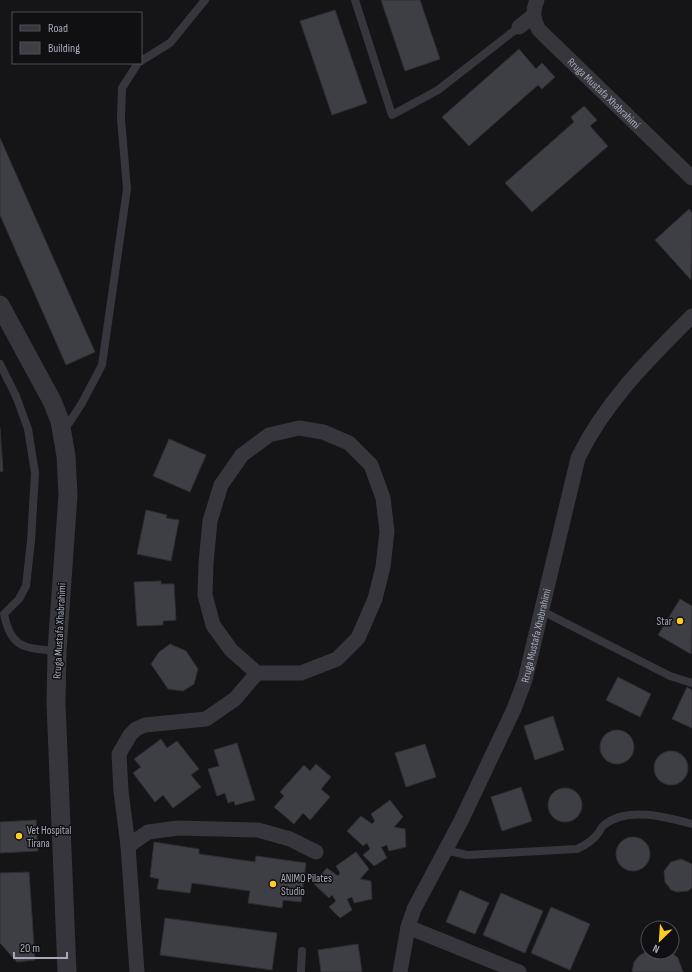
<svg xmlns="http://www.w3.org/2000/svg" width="692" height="972" font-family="'Sofia Sans Condensed',sans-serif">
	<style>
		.building { fill: #3e3f45; stroke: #2f2f33 }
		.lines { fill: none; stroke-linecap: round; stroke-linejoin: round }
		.service { stroke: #36363c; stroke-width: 8 }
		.minor { stroke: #36363c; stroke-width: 15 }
		.tertiary { stroke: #36363c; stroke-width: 19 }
		.poi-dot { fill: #ffcc25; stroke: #101012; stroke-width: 1.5 }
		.labels { text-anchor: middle; stroke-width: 3; stroke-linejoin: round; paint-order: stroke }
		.street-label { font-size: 11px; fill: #a5a9b9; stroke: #101012 }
		.poi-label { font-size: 11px; fill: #a5a9b9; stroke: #101012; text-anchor: start }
	</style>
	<rect width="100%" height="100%" fill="#151517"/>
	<!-- building -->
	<path class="building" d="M381,0H420L440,59L405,71Z
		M335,10L367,103L332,115L300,21Z
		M519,49L536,69L542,63L555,77L542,89L538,85L469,146L442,117Z
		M584,106L597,120L590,126L608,146L532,212L505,183L574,122L571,117Z
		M0,138L95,352L66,365L0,215Z
		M689,209L692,213L691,280L655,240Z
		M0,428L3,471L0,472Z
		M169,439L206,455L190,492L153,476Z
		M146,510L167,515L166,518L179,520L171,561L137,554Z
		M161,581V584H174L176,620L163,621V625L137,626L134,582Z
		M680,599L692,606L691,654L658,635Z
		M170,644L186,651L198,669L194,684L183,691L168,689L151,664L159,652Z
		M618,677L651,694L640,717L606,700Z
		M687,687L692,690V728L672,719Z
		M553,716L564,750L535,760L524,726Z
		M600 747a17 17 0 1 1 34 0a17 17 0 1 1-34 0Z
		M161,739L167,748L177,741L199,769L191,775L201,787L173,808L163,795L155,802L133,773L141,767L134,759Z
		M237,743L255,800L235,805L234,801L228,803L225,793L217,796L208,769L219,766L214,750Z
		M425,744L436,777L406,787L395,753Z
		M654 768a17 17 0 1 1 34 0a17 17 0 1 1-34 0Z
		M316,764L331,777L321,789L330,797L310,820L303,813L294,824L274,807L284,796L280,792L304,765L310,771Z
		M521,787L532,821L502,831L491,797Z
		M548 805a17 17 0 1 1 34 0a17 17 0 1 1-34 0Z
		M390,800L403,817L394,827L405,829L406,847L389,851L387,845L381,847L387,858L374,866L363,855L370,849L367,843L363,846L347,831L361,816L372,824L375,821L371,814Z
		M36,820L38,851L0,853V822Z
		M616 854a17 17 0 1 1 34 0a17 17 0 1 1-34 0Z
		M154,842L199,849V854L255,862L256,856L306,863L301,902L283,900L282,908L248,903L250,891L192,883L190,893L157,889L159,879L150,877Z
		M356,852L369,869L360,879L371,881L372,899L354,903L352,897L347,899L352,910L340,918L329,907L336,901L332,895L329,898L313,883L327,868L338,876L340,873L336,866Z
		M681,859L692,864V888L688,891L677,892L671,890L665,882L664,871L671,862Z
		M29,872L35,960L17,962L0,943V873Z
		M460,890L489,903L475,934L446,922Z
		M501,893L543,911L525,953L483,935Z
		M551,907L590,924L570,970L531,953Z
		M165,918L277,933L272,970L160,955Z
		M358,944L362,972H321L318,950Z
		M648,950V952H671L678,958L683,972H632L634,962L639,956Z"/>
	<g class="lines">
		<!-- service -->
		<path class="service" d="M355,0L392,115L438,90L519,27
			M141,61L170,43L205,0
			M0,364L16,396L28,429L35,473L31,541L26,586L19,599L4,614C11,649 25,648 57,651
			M62,429L69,423L82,403L102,365L127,189L121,119L122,88L138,63
			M542,611L670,676L692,683
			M445,850L467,855L577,849C586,845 593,841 599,832C600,830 602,826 604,825C627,806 667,817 692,824
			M301,972L302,951"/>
		<!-- minor -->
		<g class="minor">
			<path id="s1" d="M537,0C532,11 533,20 539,30L692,178"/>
			<path d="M519,27L533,16"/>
			<path d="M128,846L148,832L178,828L258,830L290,839L316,852"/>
			<path d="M408,927L519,972"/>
			<path d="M137,972L128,846L121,791L119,754L130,735L136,729L145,725L206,719L235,699L257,673H301L337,659L358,638L375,599L383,567L387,531L383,498L371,465L349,443L323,432L299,428L269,435L242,455L221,485L210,521L206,563L205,595L213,625L231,650L257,673"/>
			<path id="s2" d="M400,972L408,927L414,909L461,821L514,709L525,680L578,458C605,402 648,360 692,316"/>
		</g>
		<!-- tertiary -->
		<path class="tertiary" d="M0,305L52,401L60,421L66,456L68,495L57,651L56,703L67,972"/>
	</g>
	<!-- markers -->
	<g class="poi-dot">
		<circle cx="680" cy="621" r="4"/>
		<circle cx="19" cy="836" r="4"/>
		<circle cx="273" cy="884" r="4"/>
	</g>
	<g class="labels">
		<!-- street labels -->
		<g class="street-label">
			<text dy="4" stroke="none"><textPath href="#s1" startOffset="122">Rruga Mustafa Xhabrahimi</textPath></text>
			<text transform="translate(59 631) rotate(-87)" y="4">Rruga Mustafa Xhabrahimi</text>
			<text dy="4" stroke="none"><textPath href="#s2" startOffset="365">Rruga Mustafa Xhabrahimi</textPath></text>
		</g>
		<!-- poi labels -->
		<g class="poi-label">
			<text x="672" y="625" text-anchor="end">Star</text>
			<text x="27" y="834">Vet Hospital<tspan x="27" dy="13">Tirana</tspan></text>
			<text x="281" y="882">ANIMO Pilates<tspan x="281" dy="13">Studio</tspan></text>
		</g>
	</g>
	<!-- legend -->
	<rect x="12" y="12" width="130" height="52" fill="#101012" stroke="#4c4d55"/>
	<rect x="20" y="25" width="20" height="6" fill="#36363c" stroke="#4c4d55"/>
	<text x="48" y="32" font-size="12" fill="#a5a9b9">Road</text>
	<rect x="20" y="42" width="20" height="12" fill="#3e3f45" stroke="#4c4d55"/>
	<text x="48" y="52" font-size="12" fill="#a5a9b9">Building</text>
	<!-- north arrow -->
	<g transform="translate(660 940) rotate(205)"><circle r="19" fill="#101012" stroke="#4c4d55"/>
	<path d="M0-3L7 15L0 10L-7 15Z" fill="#ffcc25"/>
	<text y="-6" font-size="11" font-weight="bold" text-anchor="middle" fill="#a5a9b9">N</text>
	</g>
	<!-- scale -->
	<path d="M14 952v6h53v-6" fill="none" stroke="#a5a9b9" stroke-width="2"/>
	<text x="20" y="952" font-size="12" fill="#a5a9b9" stroke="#101012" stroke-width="3" paint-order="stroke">20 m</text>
</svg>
